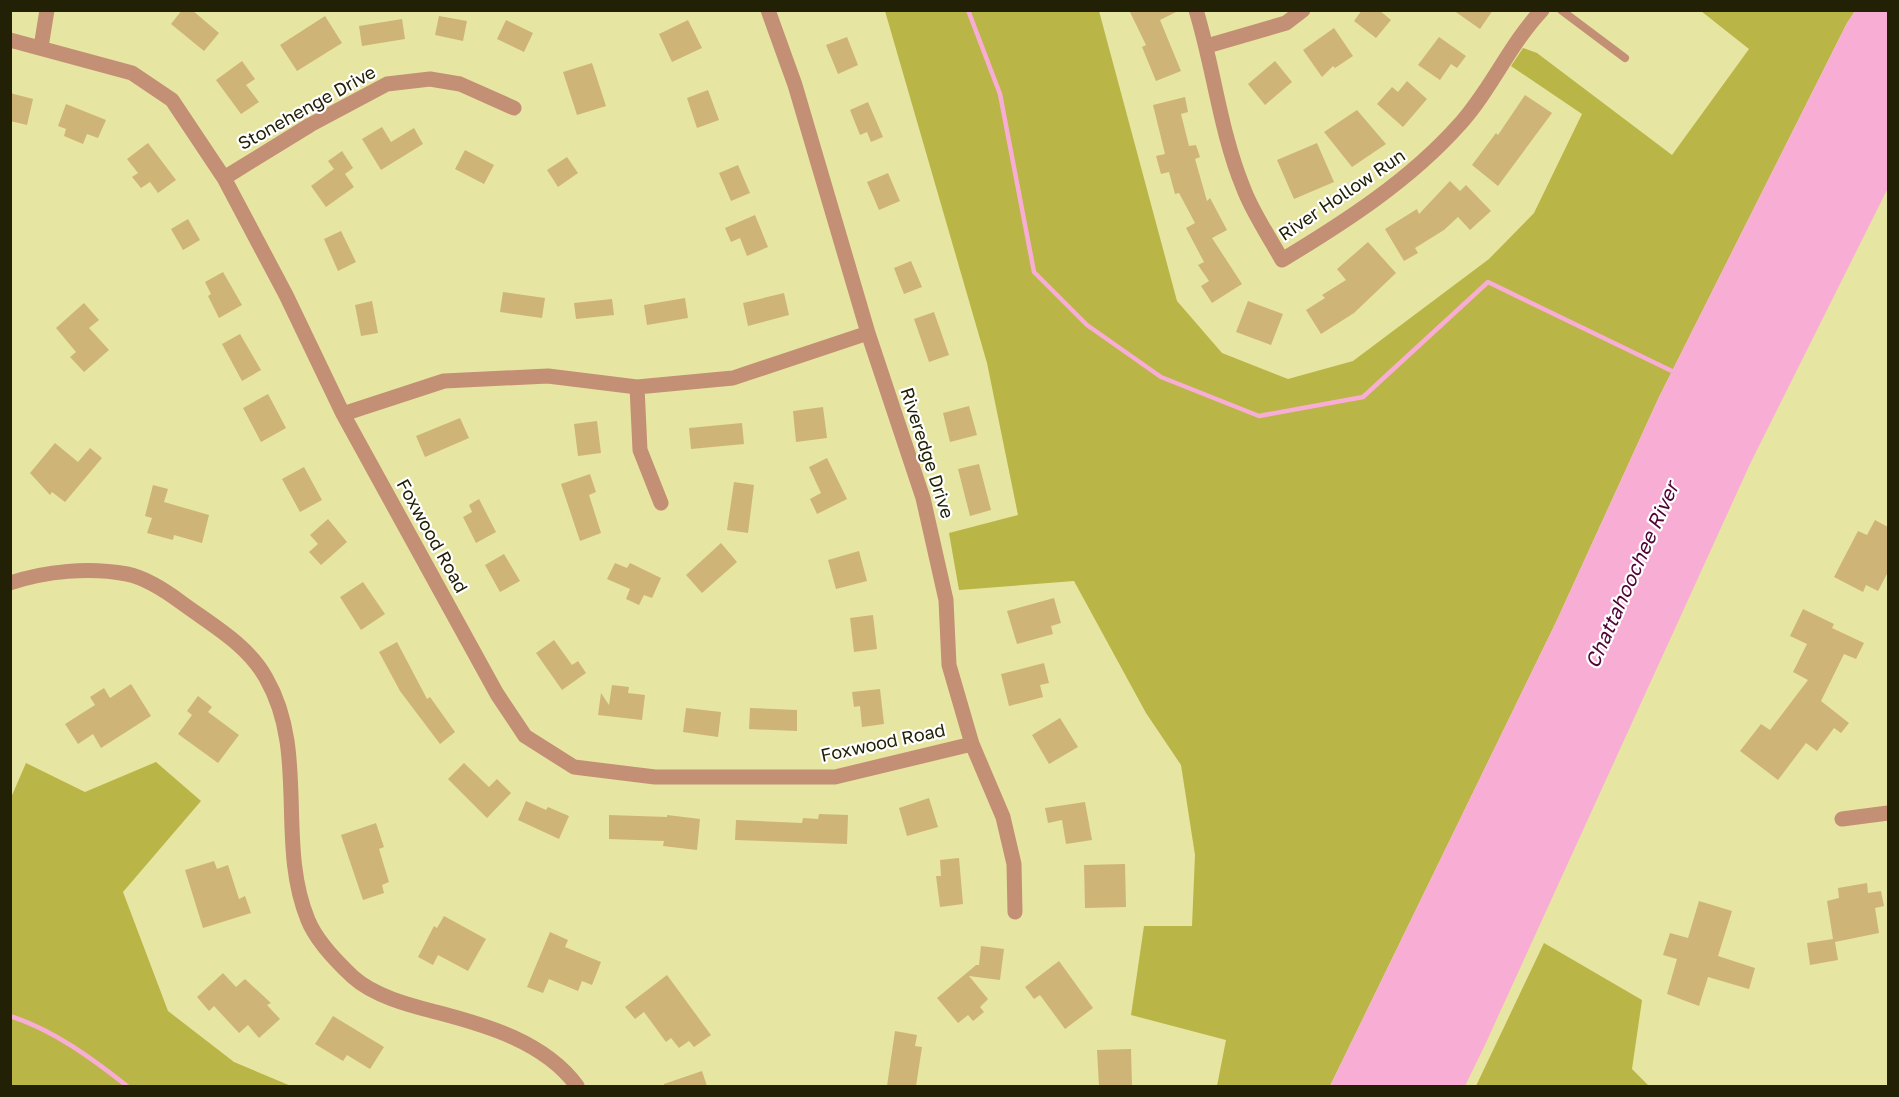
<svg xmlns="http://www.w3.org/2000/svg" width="1899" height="1097" font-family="'Golos Text',sans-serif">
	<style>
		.forest { fill: #b9b546 }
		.water { fill: #f8aed4 }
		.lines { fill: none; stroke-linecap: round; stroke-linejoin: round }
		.stream { stroke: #f8aed4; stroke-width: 4.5 }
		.building { fill: #cfb477 }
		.lane { stroke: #c38f75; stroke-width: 8 }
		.street { stroke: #c38f75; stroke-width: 15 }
		.labels { text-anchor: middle; stroke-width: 4.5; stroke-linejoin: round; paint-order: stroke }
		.street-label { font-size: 18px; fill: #222106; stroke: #fff }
		.water-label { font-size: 20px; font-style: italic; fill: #4f0336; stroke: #fff }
	</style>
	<rect width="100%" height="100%" fill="#e7e5a2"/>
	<!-- forest -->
	<path class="forest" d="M885,11H1099L1177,301L1222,353L1288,379L1353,361L1489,259L1534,213L1582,114L1511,66L1523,48L1537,53L1672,155L1749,49L1701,11H1855L1847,23L1659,397L1557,620L1330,1086H1217L1226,1040L1131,1015L1144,926H1192L1195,855L1181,765L1146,713L1074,581L959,590L949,533L1018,515L987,363Z
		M156,762L201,801L123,892L168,1011L234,1062L291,1086H11L10,800L26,763L85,792Z
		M1544,943L1642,1000L1632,1069L1649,1086H1476Z"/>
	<!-- water -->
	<path class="water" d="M1855,11H1888V188L1751,462L1485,1045L1465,1086H1330L1557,620L1659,397L1847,23Z"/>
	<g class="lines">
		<!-- stream -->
		<path class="stream" d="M968,10L1000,94L1034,272L1087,325L1161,377L1259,416L1363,397L1488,282L1676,373
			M10,1016C52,1029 93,1059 127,1086"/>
	</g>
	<!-- building -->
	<path class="building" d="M182,10H192L219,33L204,51L171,24Z
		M1129,10H1180L1160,20L1181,71L1156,81L1142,47L1146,45Z
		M1362,10H1379L1391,20L1376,38L1354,21Z
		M1453,10H1493L1480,29Z
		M325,16L342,43L297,71L280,45Z
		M439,16L467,21L463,41L435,35Z
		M402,19L405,39L362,46L359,26Z
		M506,20L533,33L524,52L497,39Z
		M688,20L702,48L672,62L659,34Z
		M1334,28L1353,56L1335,68L1333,66L1322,77L1303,50Z
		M847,37L858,65L838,74L826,45Z
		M1439,37L1466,56L1457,68L1451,64L1440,80L1418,65Z
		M242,61L255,79L246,85L259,102L241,114L216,80Z
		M1275,61L1292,82L1265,105L1248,84Z
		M592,63L606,106L577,115L563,72Z
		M1407,81L1427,99L1403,127L1377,104L1392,87L1398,92Z
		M708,90L719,120L697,128L687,98Z
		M10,93L33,99L27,125L10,121Z
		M1525,95L1552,113L1498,186L1472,165L1496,133L1498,135Z
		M1185,97L1188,112L1181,114L1189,146L1196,145L1200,157L1195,159L1207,201L1210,198L1227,230L1212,238L1242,284L1212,303L1201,286L1209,281L1198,265L1204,262L1186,228L1195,223L1179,193L1175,194L1169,172L1161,174L1156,156L1165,154L1153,105Z
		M868,102L883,137L871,142L867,132L860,135L850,110Z
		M66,104L106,120L98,138L87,134L83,144L64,136L66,129L58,126Z
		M1357,110L1386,144L1352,167L1324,132Z
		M382,127L391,142L414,128L423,144L381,170L362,139Z
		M148,143L176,180L158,193L150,182L141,188L132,177L138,173L127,159Z
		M1317,143L1334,182L1294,199L1277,160Z
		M465,150L494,165L484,184L455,169Z
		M342,151L353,168L345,174L354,187L326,207L311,186L334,169L328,161Z
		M567,157L578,173L558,187L547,170Z
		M738,165L750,193L731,201L719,173Z
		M888,173L900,201L879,210L867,182Z
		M1450,181L1460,191L1466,185L1491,211L1470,230L1458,217L1444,230L1415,248L1418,253L1404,261L1385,229L1417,209L1419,214Z
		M755,215L768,247L747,256L740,238L731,242L725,228Z
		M188,219L200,240L183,250L171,229Z
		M341,231L356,262L338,271L324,239Z
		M1368,242L1396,273L1354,313L1321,334L1306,310L1325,298L1322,295L1346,280L1337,269Z
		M911,261L922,287L904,294L894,268Z
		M223,272L242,305L219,318L208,296L211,294L205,282Z
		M503,292L545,298L542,318L500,312Z
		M784,293L789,315L748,326L743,303Z
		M685,298L688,318L647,325L644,305Z
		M612,299L614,315L576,319L574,303Z
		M372,301L378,333L361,336L355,305Z
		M1248,301L1283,314L1271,345L1236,332Z
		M84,303L99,320L89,328L109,350L84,372L70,357L76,352L56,328Z
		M934,312L949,355L929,362L914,319Z
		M240,334L261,370L242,381L222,344Z
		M268,394L286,428L261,442L243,408Z
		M969,406L977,435L950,442L943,413Z
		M823,407L827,438L796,442L793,411Z
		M460,418L469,438L425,457L416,436Z
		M597,421L601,453L578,456L574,424Z
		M742,423L744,444L691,449L689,428Z
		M55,443L78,462L90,448L102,458L65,502L52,492L50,495L30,473Z
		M827,458L847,499L817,514L810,499L821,493L809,467Z
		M979,464L991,510L970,516L958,469Z
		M304,467L322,500L300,512L282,479Z
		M590,474L596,492L589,495L601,533L580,541L561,484Z
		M734,482L754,485L748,533L727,530Z
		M153,485L168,489L164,502L209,515L202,543L174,535L173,540L147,533L152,518L145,516Z
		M479,499L496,532L476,543L463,517L472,512L469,505Z
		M328,519L347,542L321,565L309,552L318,544L310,535Z
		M1875,520L1888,527V572L1878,591L1866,585L1863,592L1834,577L1858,531L1867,535Z
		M721,543L737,562L702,593L686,575Z
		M859,551L867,581L836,589L828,560Z
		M504,554L520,581L500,592L485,565Z
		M615,563L627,568L630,563L661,578L652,598L644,595L639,605L626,599L630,589L607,579Z
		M363,582L385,614L361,630L340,597Z
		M1054,598L1061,623L1051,626L1053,634L1017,644L1007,611Z
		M1803,609L1834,624L1832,628L1864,643L1856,659L1844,654L1821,701L1849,723L1841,733L1834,728L1817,751L1806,743L1778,780L1740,751L1761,724L1770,730L1808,680L1793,672L1807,644L1790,636Z
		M873,615L877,649L854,652L850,618Z
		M554,640L572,665L578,661L586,673L562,690L536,653Z
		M397,642L427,699L430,697L455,732L440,744L400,691L379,652Z
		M1044,663L1049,683L1040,685L1043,697L1009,706L1001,674Z
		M131,684L151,716L101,748L93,734L78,744L65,724L95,705L90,697L104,688L110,698Z
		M612,685L629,687L628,693L645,695L642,720L598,715L601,693L609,705Z
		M880,689L884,724L862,727L860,706L854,707L852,692Z
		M198,696L212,707L208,712L239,735L218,763L178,734L192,715L187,711Z
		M686,708L721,712L718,737L683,732Z
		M750,708L797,710V731L749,729Z
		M1060,718L1078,747L1049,764L1032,735Z
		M464,763L489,787L497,779L511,793L487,818L448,779Z
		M929,798L938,827L907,836L899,808Z
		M526,801L546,810L548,807L569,816L559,839L518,820Z
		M1085,802L1092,840L1066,844L1062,820L1048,823L1045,808Z
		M819,814L848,815L847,844L735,840L736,820L802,823L803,818L818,819Z
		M609,815L667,817V815L700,819L697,850L663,846L664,841L609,839Z
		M376,823L384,847L379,849L389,882L382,885L384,893L363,900L341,835Z
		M959,858L963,904L940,907L936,876H941L940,860Z
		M214,861L217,869L228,865L239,899L245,896L251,913L203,928L185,870Z
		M1125,864L1126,907L1085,908L1084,865Z
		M1867,883L1868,893L1881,891L1884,906L1875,908L1879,933L1835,942L1838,960L1810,965L1807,943L1833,939L1827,901L1839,898L1838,888Z
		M1699,901L1732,911L1718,956L1755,968L1749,989L1708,977L1699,1006L1667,994L1677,959L1663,955L1670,933L1688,938Z
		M444,916L486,939L468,971L438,955L433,965L418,957L434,926L437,928Z
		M550,932L568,940L565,947L601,962L592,985L582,981L578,991L549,979L543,993L527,987Z
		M981,946L1004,949L1000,980L969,976L988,999L980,1007L984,1012L973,1021L968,1015L958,1023L937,998L976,965H979Z
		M1059,961L1093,1008L1065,1029L1040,995L1034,999L1025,987Z
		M223,973L236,987L245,979L271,1003L267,1005L280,1019L259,1038L248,1025L239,1033L214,1006L209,1011L197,997Z
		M667,975L711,1035L694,1047L689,1041L679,1048L671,1038L666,1042L644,1012L635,1019L625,1007Z
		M333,1016L384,1047L370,1069L347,1055L343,1061L315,1044Z
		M895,1031L917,1035L915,1046L922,1047L916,1086H887Z
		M1131,1049L1132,1086H1099L1097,1050Z
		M702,1071L707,1086H664V1084Z"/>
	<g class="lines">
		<!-- lane -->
		<path class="lane" d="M1561,10L1625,58"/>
		<!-- street -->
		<path class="street" d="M768,10L795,85L868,333L923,498L946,600L949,665L972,744L1003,817L1014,864L1015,912
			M1196,10C1214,69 1220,131 1243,187C1252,212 1269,236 1282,260C1345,222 1410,180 1459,125C1491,90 1509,45 1542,10
			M10,40L132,73L172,100L224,178L286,295L343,414L497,694L525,736L574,767L655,777H835L972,744
			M1207,46L1286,23L1303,10
			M41,47L47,10
			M224,178L310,125L387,84L430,79L460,84L514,108
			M637,387L640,450L661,503
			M343,414L444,381L548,376L637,387L733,378L868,333
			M10,583C46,571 89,567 127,574C147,578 166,591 182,603C212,625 248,645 266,678C309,752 276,843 308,920C316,940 338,963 353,977C374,996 409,1005 436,1012C486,1025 545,1042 577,1086
			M1842,819L1888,813"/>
	</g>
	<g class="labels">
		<!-- street labels -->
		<g class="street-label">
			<text transform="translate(307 108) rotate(-29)" y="6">Stonehenge Drive</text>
			<text transform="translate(1342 195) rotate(-34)" y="6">River Hollow Run</text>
			<text transform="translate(927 453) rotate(72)" y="6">Riveredge Drive</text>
			<text transform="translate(432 536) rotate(61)" y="6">Foxwood Road</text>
			<text transform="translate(883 743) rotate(-12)" y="6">Foxwood Road</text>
		</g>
		<!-- water labels -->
		<g class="water-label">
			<text transform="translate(1632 575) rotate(-66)" y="7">Chattahoochee River</text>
		</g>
	</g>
	<!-- border -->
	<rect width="1899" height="1097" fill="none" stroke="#222106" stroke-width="24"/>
</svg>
